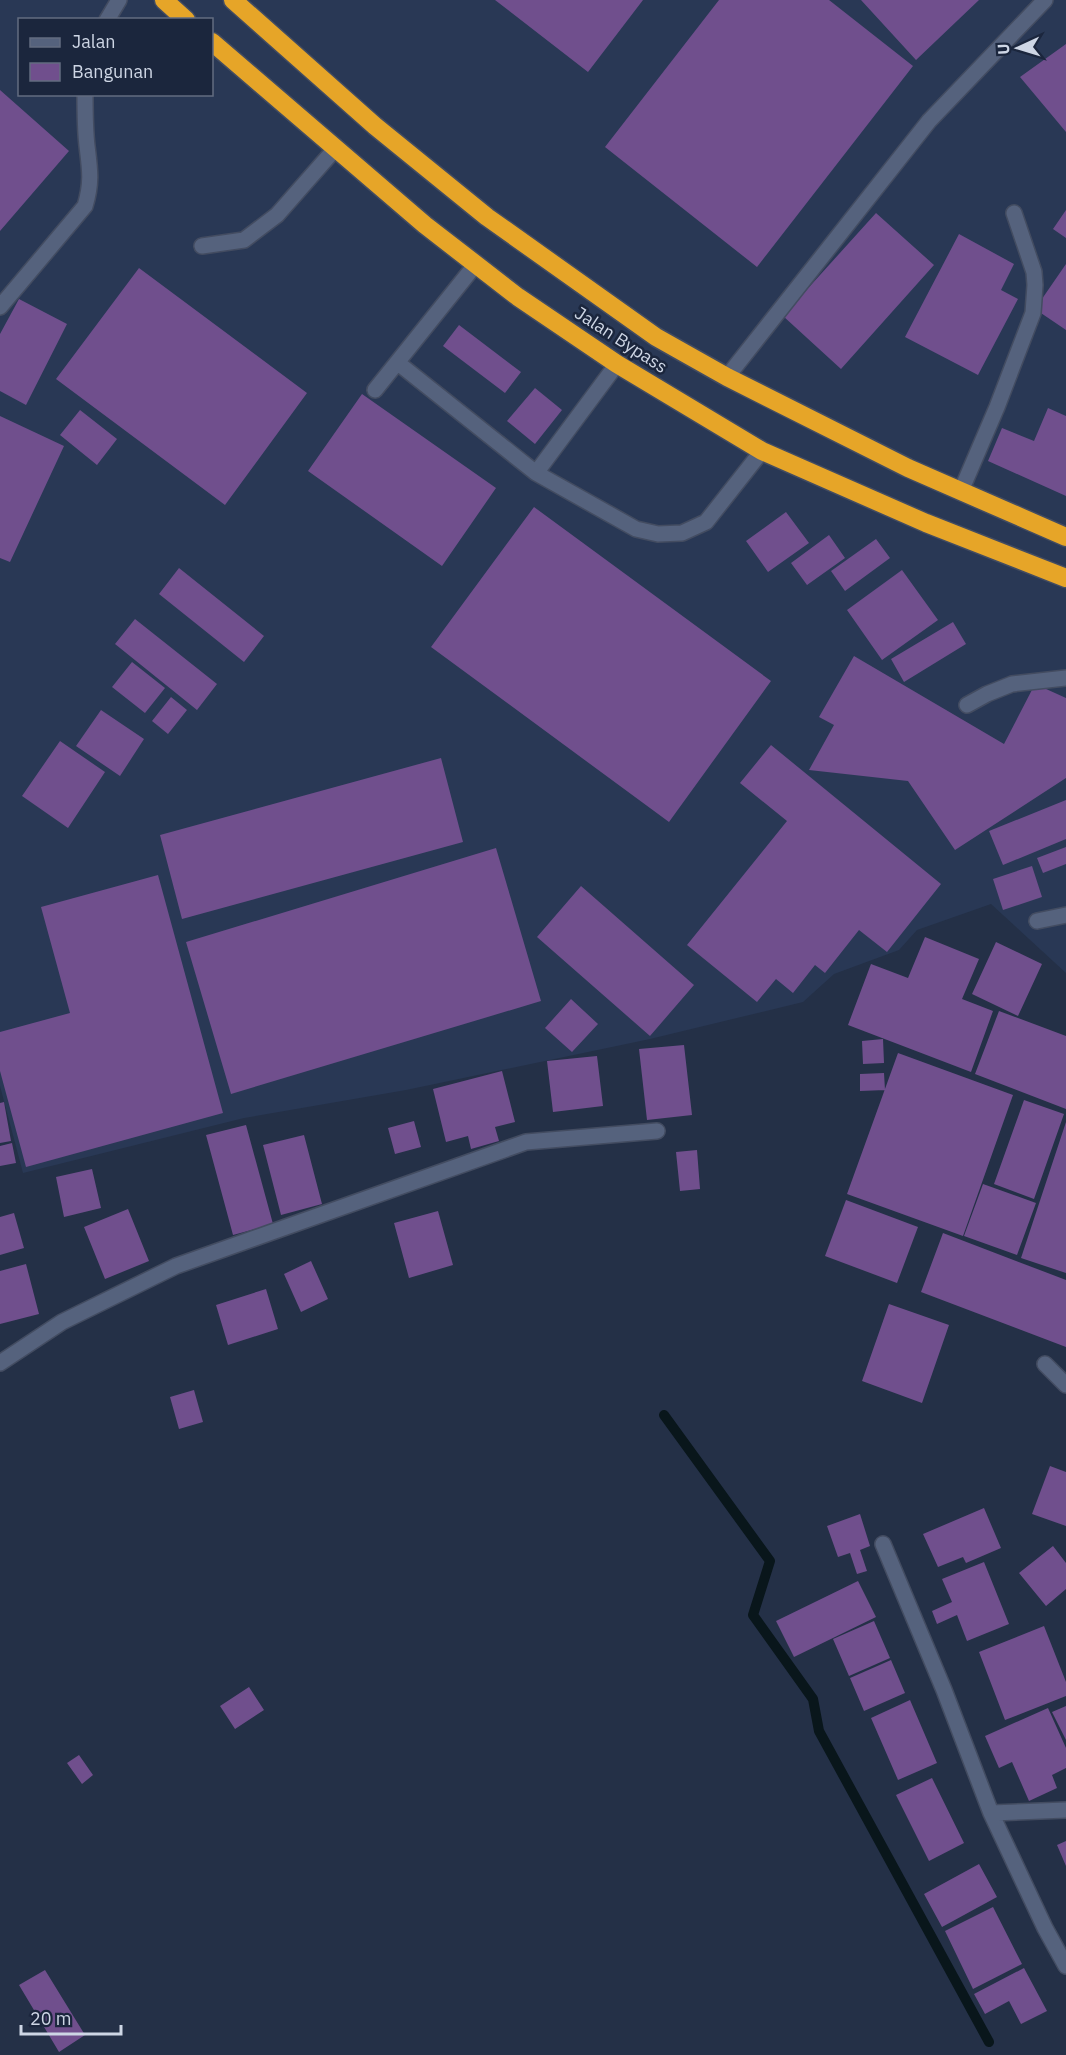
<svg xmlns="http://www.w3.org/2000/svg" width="1066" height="2055" font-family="'IBM Plex Sans',sans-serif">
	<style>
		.built { fill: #293855; fill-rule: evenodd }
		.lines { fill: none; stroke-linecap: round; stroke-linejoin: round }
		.stream { stroke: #09161b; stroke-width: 10 }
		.building { fill: #704f8d }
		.minor-casing { stroke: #434c61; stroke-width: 18 }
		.highway-casing { stroke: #434c61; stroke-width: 21 }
		.minor { stroke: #55627d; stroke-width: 15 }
		.highway { stroke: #e6a528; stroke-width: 18 }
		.labels { text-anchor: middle; stroke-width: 5; stroke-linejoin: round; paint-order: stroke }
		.street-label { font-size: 18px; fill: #ced6e5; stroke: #1b263d }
	</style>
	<rect width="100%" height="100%" fill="#243047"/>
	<!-- built -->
	<path class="built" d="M0,0H1066V973L991,904L917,930L899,950L834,974L803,1002L650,1039L406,1090L244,1118L23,1173L0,1086ZM20,20H212V94H20Z"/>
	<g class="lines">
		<!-- stream -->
		<path class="stream" d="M664,1415L770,1561L753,1615L813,1699L819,1731L989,2042"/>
	</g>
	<!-- building -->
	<path class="building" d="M495,0H643L588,72Z
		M719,0H829L913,66L757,267L605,147Z
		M861,0H979L916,60Z
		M1066,44V132L1020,77Z
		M0,90L69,151L0,231Z
		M1066,210V238L1053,229Z
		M876,213L934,265L841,369L783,316Z
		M959,234L1014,264L1001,290L1018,299L978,375L905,337Z
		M1066,264V330L1035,309Z
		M139,268L307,393L225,505L56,379Z
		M19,299L67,324L26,405L0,391V334Z
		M459,325L521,372L505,393L443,346Z
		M535,388L562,410L535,444L507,421Z
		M362,394L496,488L442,566L308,471Z
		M1048,408L1066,416V496L988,461L1002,428L1034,441Z
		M80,410L117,439L97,465L60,435Z
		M0,416L64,446L10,562L0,558Z
		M534,507L771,681L669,822L431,647Z
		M786,512L809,543L768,572L746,541Z
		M829,535L845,558L807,585L791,563Z
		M876,539L890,558L845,591L831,571Z
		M179,568L264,636L244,662L159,594Z
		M902,570L938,620L882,660L847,610Z
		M135,619L217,684L197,710L115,644Z
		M953,622L966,644L904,682L891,659Z
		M854,656L1004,744L1035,684L1066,698V778L955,850L908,781L809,770L834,725L819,717Z
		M132,662L165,688L145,713L112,687Z
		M171,697L187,710L168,734L152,721Z
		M101,710L144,739L120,776L76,746Z
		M60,741L105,772L68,828L22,796Z
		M771,745L941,884L887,952L859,930L825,973L815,965L793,993L776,979L757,1002L687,945L787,821L740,783Z
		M441,758L463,842L182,919L160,835Z
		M1066,800V839L1003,865L989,831Z
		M1066,847V864L1043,873L1037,858Z
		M496,848L541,1001L231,1094L186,942Z
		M1032,866L1042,897L1003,910L993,879Z
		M158,875L223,1113L26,1167L0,1071V1032L70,1013L41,907Z
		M581,886L694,985L650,1036L537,937Z
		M925,937L979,959L962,999L993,1011L971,1072L848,1025L871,964L908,978Z
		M996,942L1042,964L1018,1016L972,994Z
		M571,999L598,1024L572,1052L545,1028Z
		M999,1011L1066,1036V1109L975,1074Z
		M883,1039L884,1063L863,1064L862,1041Z
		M684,1045L692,1115L647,1120L639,1049Z
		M898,1053L1013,1095L963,1236L847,1194Z
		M597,1056L603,1106L553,1112L547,1061Z
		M502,1071L515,1122L495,1127L499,1141L471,1149L468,1136L446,1142L433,1089Z
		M884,1073L885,1090L860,1091V1074Z
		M1024,1100L1064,1114L1034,1199L994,1184Z
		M4,1102L11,1141L0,1143V1103Z
		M414,1121L421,1147L395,1154L388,1128Z
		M1066,1122V1273L1021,1258Z
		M246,1125L273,1224L233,1235L206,1135Z
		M304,1135L322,1204L281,1215L263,1145Z
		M12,1143L16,1163L0,1166V1146Z
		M697,1150L700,1189L680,1191L676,1152Z
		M92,1169L101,1208L64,1217L56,1177Z
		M983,1184L1036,1203L1017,1255L964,1236Z
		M846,1200L918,1227L897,1283L825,1256Z
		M128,1209L149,1261L105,1279L84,1227Z
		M438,1211L453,1265L409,1278L394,1223Z
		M14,1213L24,1248L0,1255V1217Z
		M943,1233L1066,1280V1347L921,1292Z
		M311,1261L328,1299L301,1312L284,1274Z
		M26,1264L39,1314L0,1324V1271Z
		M266,1289L278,1329L228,1345L216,1305Z
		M889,1304L949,1325L922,1403L862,1381Z
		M194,1390L203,1422L179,1429L170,1397Z
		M1050,1466L1066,1472V1526L1032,1514Z
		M984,1508L1001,1548L966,1563L963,1557L938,1567L923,1534Z
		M860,1514L870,1546L860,1550L867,1571L857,1574L850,1553L838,1557L827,1526Z
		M1053,1546L1066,1563V1589L1046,1606L1019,1573Z
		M984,1562L1009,1624L967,1641L957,1615L937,1624L932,1611L952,1602L942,1579Z
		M858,1581L876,1617L794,1657L776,1621Z
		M874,1621L890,1658L849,1676L833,1639Z
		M1044,1626L1066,1682V1696L1005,1720L979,1652Z
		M891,1660L905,1693L864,1711L850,1678Z
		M249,1687L264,1710L235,1729L220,1706Z
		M910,1700L937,1763L898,1780L871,1718Z
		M1066,1706V1740L1052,1712Z
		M1048,1708L1066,1748V1768L1052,1775L1057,1788L1029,1801L1012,1762L999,1768L985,1736Z
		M79,1755L93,1775L82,1784L67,1763Z
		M932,1778L964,1843L929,1861L896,1795Z
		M1066,1841V1866L1057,1845Z
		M979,1864L997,1897L942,1927L924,1894Z
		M993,1907L1022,1964L973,1989L945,1931Z
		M1024,1968L1047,2011L1021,2024L1009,2001L985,2014L974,1994Z
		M45,1970L85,2035L59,2052L19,1985Z"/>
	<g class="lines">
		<defs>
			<path id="minor" d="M107,20L119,0
				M202,246L244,240L277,215L335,149
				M0,307L85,206C92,183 90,170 87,146C85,129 85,112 85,94
				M398,363L536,473L636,529L658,534L682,533L706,522L762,451
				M727,377L929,121L1045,0
				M375,390L476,264
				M536,473L617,364
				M961,491L997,407L1033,313L1035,285L1034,272L1014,213
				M967,705L987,694L1012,684L1066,678
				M1037,921L1066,915
				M0,1363L62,1322L176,1266L526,1142L657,1131
				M1045,1364L1066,1385
				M883,1544L944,1690L991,1813L1045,1928L1066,1966
				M991,1813L1066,1810"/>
			<path id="highway" d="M164,0L186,20
				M233,0L375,126L487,217L656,337L727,377L908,468L1066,537
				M212,42L425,225L518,297L617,364L762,451L926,523L1066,578"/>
		</defs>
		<!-- minor casing -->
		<use href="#minor" class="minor-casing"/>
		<!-- highway casing -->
		<use href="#highway" class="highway-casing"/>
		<!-- minor -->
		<use href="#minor" class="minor"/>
		<!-- highway -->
		<use href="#highway" class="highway"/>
	</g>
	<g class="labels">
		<!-- street labels -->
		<g class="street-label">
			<text transform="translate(621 340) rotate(33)" y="6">Jalan Bypass</text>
		</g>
	</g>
	<!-- legend -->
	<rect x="18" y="18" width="195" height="78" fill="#1b263d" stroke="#636c80" stroke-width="1.5"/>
	<rect x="30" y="38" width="30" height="9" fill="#55627d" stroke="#636c80" stroke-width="1.5"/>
	<text x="72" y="48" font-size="18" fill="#ced6e5">Jalan</text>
	<rect x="30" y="63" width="30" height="18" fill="#704f8d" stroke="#636c80" stroke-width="1.5"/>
	<text x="72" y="78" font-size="18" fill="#ced6e5">Bangunan</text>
	<!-- north arrow -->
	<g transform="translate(1018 48) rotate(266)" stroke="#1b263d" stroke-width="4.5" paint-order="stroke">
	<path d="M0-4.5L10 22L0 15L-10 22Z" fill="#ced6e5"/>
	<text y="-9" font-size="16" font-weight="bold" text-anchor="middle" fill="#ced6e5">U</text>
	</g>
	<!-- scale -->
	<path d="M21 2025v9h100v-9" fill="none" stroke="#ced6e5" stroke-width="3"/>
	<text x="30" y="2025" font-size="18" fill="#ced6e5" stroke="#1b263d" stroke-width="4.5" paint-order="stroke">20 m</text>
</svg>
